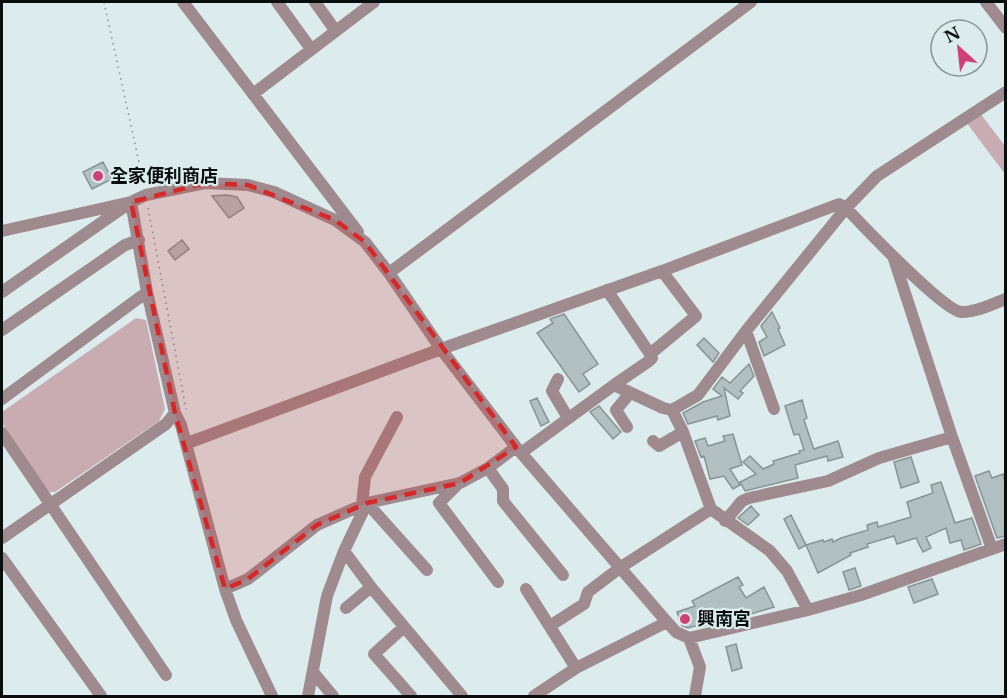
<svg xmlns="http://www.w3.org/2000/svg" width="1007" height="698" font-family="'Libre Baskerville','Noto Sans TC',serif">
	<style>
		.green { fill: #c9abb2 }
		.building { fill: #b2c0c1; stroke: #869495; stroke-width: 1.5 }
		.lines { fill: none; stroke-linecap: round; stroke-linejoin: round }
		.path { stroke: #838e8f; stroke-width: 1.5; stroke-dasharray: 1.5 4.5; stroke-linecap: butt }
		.minor { stroke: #9e8a8f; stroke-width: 12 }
		.marked { fill: #d62828; fill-opacity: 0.2; stroke: #d62828; stroke-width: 4.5; stroke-dasharray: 12 8; stroke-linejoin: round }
		.poi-dot { fill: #cd4174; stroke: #dcebec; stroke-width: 2 }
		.labels { text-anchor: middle; stroke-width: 4.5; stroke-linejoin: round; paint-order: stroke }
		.poi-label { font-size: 18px; font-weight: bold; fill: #090e0f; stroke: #dcebec; text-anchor: start }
	</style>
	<rect width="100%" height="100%" fill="#dcebec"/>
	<!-- green -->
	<path class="green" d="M980,113L1005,146V174L966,122Z
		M136,318L146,320L165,409L159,421L55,492H47L2,423V412Z"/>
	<!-- building -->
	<path class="building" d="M103,162L112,179L92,189L83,172Z
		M227,195L237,197L244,208L229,218L212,196Z
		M182,240L189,249L175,260L168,251Z
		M772,312L780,328L778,329L785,345L764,356L759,342L767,337L761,326Z
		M564,314L598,364L583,374L590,384L579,392L537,333L553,323L550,319Z
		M704,338L719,353L713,362L697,345Z
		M749,364L754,376L740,391L743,393L738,399L724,388L730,416L718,420L717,416L688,424L683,413L703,402L722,396L713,389L722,377L730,383Z
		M537,398L549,422L541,426L530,401Z
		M802,400L807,418L804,420L813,447L814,449L838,441L843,457L828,461L827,456L795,465L798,478L745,491L740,482L756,474L743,462L750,456L763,469L774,464L773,461L800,453L799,451L804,450L799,434L794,435L785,406Z
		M599,406L621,432L613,439L590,412Z
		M733,434L742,465L730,469L740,485L733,489L724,476L710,479L704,456L701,457L695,441L705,438L708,446L725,441L723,436Z
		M911,457L919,482L901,488L894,462Z
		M989,471L992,478L1003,474L1005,482V536L997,538L975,476Z
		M941,482L955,523L972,518L981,544L964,550L961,540L950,543L946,528L926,537L931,548L923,552L916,538L897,544L894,536L867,544L868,547L850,553L851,555L818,573L806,545L823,540L824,542L832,539L833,542L841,538L868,530L867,525L877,522L878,527L911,517L907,502L933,493L931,485Z
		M751,506L759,515L748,525L738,518Z
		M791,515L806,545L799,549L784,519Z
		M855,568L861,586L849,590L843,572Z
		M738,577L743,585L739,587L746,598L764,587L774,607L744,616L741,611L726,621L722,617L707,625L700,627L699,625L688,628L682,626L677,612L695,606L692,601Z
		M932,579L938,594L914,603L908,587Z
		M736,644L742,668L732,671L726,647Z"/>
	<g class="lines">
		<!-- path -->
		<path class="path" d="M104,2L144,185
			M148,208L186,409"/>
		<!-- minor -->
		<path class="minor" d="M183,2L358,232
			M277,2L311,49
			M315,2L335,30
			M986,2L1006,28
			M253,94L374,2
			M2,231L131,202L146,195L205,183L248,185L274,192L335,220L365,242L389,273L441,349L516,447L667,622L676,632L689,638L808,610L861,595L1006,544
			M389,273L751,2
			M607,290L650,354
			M2,292L131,202L147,292L175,413L166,424L2,538
			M2,330L125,245L139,240
			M746,331L774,409
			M558,379L552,391L568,418
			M614,385L649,361L652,358L650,354L696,316L662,271
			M2,399L147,292
			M672,410L698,395L746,331L846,208L877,176L1006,92
			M175,413L181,425L225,589L236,620L272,696
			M627,427L616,410L630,393
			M2,433L166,675
			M952,437L992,549
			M193,441L441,349L662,271L839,204L846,208C862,225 943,310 961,312C975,313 992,304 1006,299
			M653,441L659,446L683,432
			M521,453L614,385L663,408L672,410L683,432L711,509L770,551L787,571L808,610
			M488,468L503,489V501L563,575
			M459,483L439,503L498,582
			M362,505L365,477L397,417
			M725,521L742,501L749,498L828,481L879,458L952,437L893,256
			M2,558L101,696
			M427,570L367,503L344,551L371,587L462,696
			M225,589L248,579L317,525L367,503L460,483L488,468L516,447
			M526,589L576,668
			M346,608L371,587
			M556,622L584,604L588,592L621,567L711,509
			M404,627L374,654L411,696
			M689,638L700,667L695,696
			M313,672L333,696
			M308,696L327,596L344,551
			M534,696L576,668L667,622"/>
	</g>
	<!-- marked area -->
	<path class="marked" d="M205,183L248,185L335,220L365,242L516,447L460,483L367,503L317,525L248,579L225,589L175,413L131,202Z"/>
	<!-- markers -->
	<g class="poi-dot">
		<circle cx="98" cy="176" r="6"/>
		<circle cx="685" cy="619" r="6"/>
	</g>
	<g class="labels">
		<!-- poi labels -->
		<g class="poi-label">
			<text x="110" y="182">全家便利商店</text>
			<text x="697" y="625">興南宮</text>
		</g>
	</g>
	<!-- border -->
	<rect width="1007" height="698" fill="none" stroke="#090e0f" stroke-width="6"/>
	<!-- north arrow -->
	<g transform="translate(959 48) rotate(333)"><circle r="28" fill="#dcebec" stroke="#889394" stroke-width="1.5"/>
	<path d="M0-4.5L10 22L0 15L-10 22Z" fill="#cd4174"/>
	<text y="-9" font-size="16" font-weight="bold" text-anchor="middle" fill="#090e0f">N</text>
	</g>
</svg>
